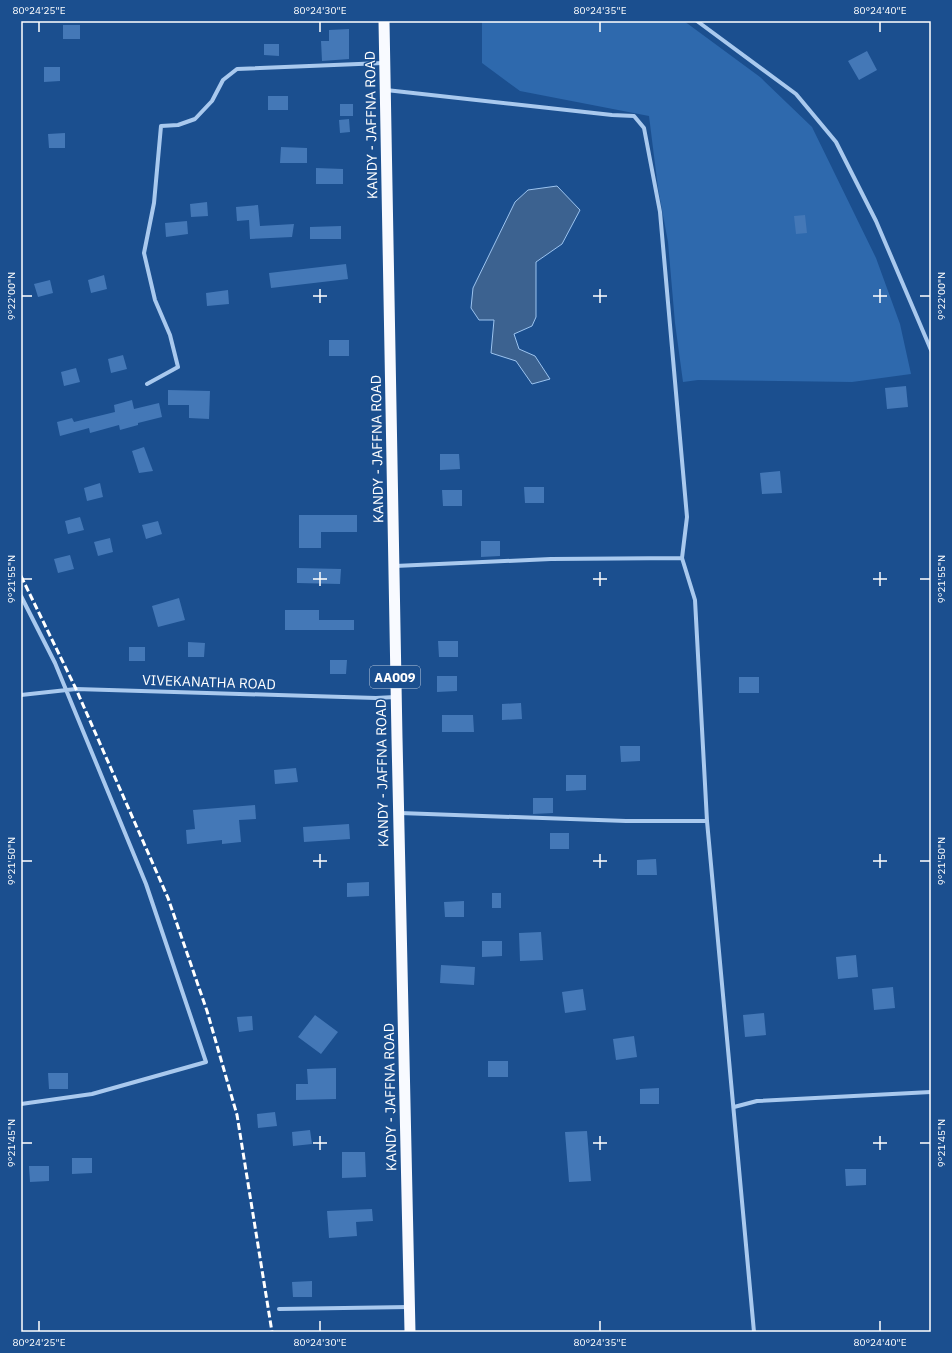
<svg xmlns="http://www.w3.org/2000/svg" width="952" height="1353" font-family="'IBM Plex Sans',sans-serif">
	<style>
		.green { fill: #2e69ad }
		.water { fill: #3c6290; stroke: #9cc4f0 }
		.building { fill: #4478b7 }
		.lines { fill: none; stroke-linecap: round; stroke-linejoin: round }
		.minor { stroke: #a9c9ee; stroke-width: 4 }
		.trunk { stroke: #f8faff; stroke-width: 11 }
		.rail { stroke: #fff; stroke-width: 3; stroke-dasharray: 7 3; stroke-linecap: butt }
		.ticks { fill: none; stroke: #fff; stroke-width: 1.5 }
		.labels { text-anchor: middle; stroke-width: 3; stroke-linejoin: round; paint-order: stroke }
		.shield { fill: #1b4f8f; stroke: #bbcadd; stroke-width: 1 }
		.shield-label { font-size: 13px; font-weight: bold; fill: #fff }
		.street-label { font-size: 14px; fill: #fff; stroke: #1b4f8f }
		.neatline { fill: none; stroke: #fff; stroke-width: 1.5 }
		.ticks-label { font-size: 10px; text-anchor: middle; fill: #fff }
	</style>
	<rect width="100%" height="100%" fill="#1b4f8f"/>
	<!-- green -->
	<path class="green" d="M482,21H684L760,77L812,127L876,258L900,324L911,374L852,382L698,380L683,382L675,323L668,242L658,188L649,116L520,91L482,63Z"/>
	<!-- water -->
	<path class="water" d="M557,186L580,210L562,244L536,262V317L532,326L514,334L519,349L535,356L550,379L532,384L516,361L491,353L494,320H479L471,308L473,288L515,202L528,190Z"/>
	<!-- building -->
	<path class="building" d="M63,25H80V39H63Z
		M349,29V59L322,61L321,41H329V30Z
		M264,44H279V56L264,55Z
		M867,51L877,70L859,80L848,61Z
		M44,67H60V81L44,82Z
		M268,96H288V110H268Z
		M340,104H353V116H340Z
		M349,119L350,132L340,133L339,120Z
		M65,133V148H49L48,134Z
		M281,147L307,148V163H280Z
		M316,168L343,169V184H316Z
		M207,202L208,216L191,217L190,204Z
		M258,205L260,226L294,224L292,237L250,239L249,220L237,221L236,207Z
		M805,215L807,233L796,234L794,216Z
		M187,221L188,234L166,237L165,223Z
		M341,226V239H310V227Z
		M346,264L348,279L271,288L269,273Z
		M104,275L107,289L91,293L88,280Z
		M50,280L53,293L38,297L34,284Z
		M228,290L229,304L207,306L206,293Z
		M329,340H349V356H329Z
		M123,355L127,369L111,373L108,359Z
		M76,368L80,382L64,386L61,372Z
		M906,386L908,407L887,409L885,388Z
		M168,390L210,391L209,419L189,418V405H168Z
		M132,400L134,409L159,403L162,417L138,423V425L120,430L119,425L90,433L89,428L60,436L57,422L72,418L74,422L115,412L114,405Z
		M144,447L153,471L139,473L132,451Z
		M440,454H459L460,469L440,470Z
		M780,471L782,493L762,494L760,473Z
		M100,483L103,497L87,501L84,488Z
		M524,487H544V503H525Z
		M442,490H462V506H443Z
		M299,515H357V532H321V548H299Z
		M80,517L84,530L68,534L65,521Z
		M158,521L162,534L146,539L142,525Z
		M110,538L113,552L98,556L94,542Z
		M481,541H500V556L481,557Z
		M70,555L74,569L58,573L54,559Z
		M297,568L341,569L340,584L297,583Z
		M179,598L185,620L158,627L152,606Z
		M285,610H319V620H354V630H285Z
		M438,641H458V657H439Z
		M188,642L205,643L204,657H188Z
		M129,647H145V661H129Z
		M330,660H347L346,674H330Z
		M437,676H457V691L437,692Z
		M739,677H759V693H739Z
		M521,703L522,719L502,720V704Z
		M442,715H473L474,732H442Z
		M620,746H640V761L621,762Z
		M296,768L298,782L275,784L274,770Z
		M566,775H586V790L566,791Z
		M533,798H553V813L533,814Z
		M255,805L256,819L239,820L241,842L222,844V840L187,844L186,830L195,829L193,810Z
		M349,824L350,839L304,842L303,827Z
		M550,833H569V849H550Z
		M656,859L657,875H637V860Z
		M369,882V896L347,897V883Z
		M492,893H501V908H492Z
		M464,901V917H445L444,902Z
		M541,932L543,960L520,961L519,933Z
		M482,941H502V956L482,957Z
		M856,955L858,977L838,979L836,957Z
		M441,965L475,967L474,985L440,983Z
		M893,987L895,1008L874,1010L872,989Z
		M583,989L586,1010L565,1013L562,992Z
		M764,1013L766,1035L745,1037L743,1015Z
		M315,1015L338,1032L321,1054L298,1037Z
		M252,1016L253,1030L239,1032L237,1017Z
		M634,1036L637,1057L616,1060L613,1039Z
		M488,1061H508V1077H488Z
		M336,1068V1099L296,1100V1084H308L307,1069Z
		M48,1073H68V1089H49Z
		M659,1088V1104H640V1089Z
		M275,1112L277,1126L258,1128L257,1114Z
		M310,1130L312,1144L293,1146L292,1132Z
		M587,1131L591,1181L569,1182L565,1132Z
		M342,1152H365L366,1177L342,1178Z
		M72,1158H92V1173L72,1174Z
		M29,1166H49V1181L30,1182Z
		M845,1169H866V1185L846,1186Z
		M372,1209L373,1221L356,1222L357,1236L329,1238L327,1211Z
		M312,1281V1297H293L292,1282Z"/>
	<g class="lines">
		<!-- minor -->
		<path class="minor" d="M697,21L796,94L836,142L876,221L931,350
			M386,90L612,115L634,116L644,128L660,212L687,517L682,558L695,600L707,821L754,1332
			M147,384L178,367L170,335L155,300L144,253L154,203L161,126L178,125L195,119L212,101L223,80L237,69L383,63
			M395,566L551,559L682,558
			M21,596L55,663L146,884L206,1062L92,1094L21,1104
			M21,695L76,689L376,698L395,697
			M400,813L626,821H707
			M734,1107L757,1101L931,1092
			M279,1309L409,1307"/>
		<!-- trunk -->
		<path class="trunk" d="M384,21L397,738L410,1332"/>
		<!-- rail -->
		<path class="rail" d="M21,576L76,689L168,898L207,1011L237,1115L272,1332"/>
	</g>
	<!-- ticks -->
	<path class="ticks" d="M39,22V32M320,22V32M600,22V32M880,22V32M320,289V303M600,289V303M880,289V303M22,296H32M313,296H327M593,296H607M873,296H887M920,296H930M320,572V586M600,572V586M880,572V586M22,579H32M313,579H327M593,579H607M873,579H887M920,579H930M320,854V868M600,854V868M880,854V868M22,861H32M313,861H327M593,861H607M873,861H887M920,861H930M320,1136V1150M600,1136V1150M880,1136V1150M22,1143H32M313,1143H327M593,1143H607M873,1143H887M920,1143H930M39,1321V1331M320,1321V1331M600,1321V1331M880,1321V1331"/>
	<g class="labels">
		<!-- shield labels -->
		<rect class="shield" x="370" y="666" width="50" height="22" rx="3"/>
		<g class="shield-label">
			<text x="395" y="682">AA009</text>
		</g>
		<!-- street labels -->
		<g class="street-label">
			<text transform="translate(371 125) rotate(-91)" y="5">KANDY - JAFFNA ROAD</text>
			<text transform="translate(377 449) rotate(-91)" y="5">KANDY - JAFFNA ROAD</text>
			<text transform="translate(209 682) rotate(2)" y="5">VIVEKANATHA ROAD</text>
			<text transform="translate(382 773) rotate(-91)" y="5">KANDY - JAFFNA ROAD</text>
			<text transform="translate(390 1097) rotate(-91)" y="5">KANDY - JAFFNA ROAD</text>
		</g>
	</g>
	<!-- border -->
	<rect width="952" height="1353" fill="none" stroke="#1b4f8f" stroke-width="44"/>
	<rect x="22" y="22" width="908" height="1309" class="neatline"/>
	<g class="ticks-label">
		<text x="39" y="14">80°24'25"E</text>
		<text x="320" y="14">80°24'30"E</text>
		<text x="600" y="14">80°24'35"E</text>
		<text x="880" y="14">80°24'40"E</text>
		<text transform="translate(11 296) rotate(-90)" y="4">9°22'00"N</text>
		<text transform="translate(941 296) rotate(-90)" y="4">9°22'00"N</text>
		<text transform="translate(11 579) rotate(-90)" y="4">9°21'55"N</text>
		<text transform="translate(941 579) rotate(-90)" y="4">9°21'55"N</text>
		<text transform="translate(11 861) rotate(-90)" y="4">9°21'50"N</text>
		<text transform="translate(941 861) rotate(-90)" y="4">9°21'50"N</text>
		<text transform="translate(11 1143) rotate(-90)" y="4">9°21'45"N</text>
		<text transform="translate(941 1143) rotate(-90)" y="4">9°21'45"N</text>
		<text x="39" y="1346">80°24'25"E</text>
		<text x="320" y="1346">80°24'30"E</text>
		<text x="600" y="1346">80°24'35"E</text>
		<text x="880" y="1346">80°24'40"E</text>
	</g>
</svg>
